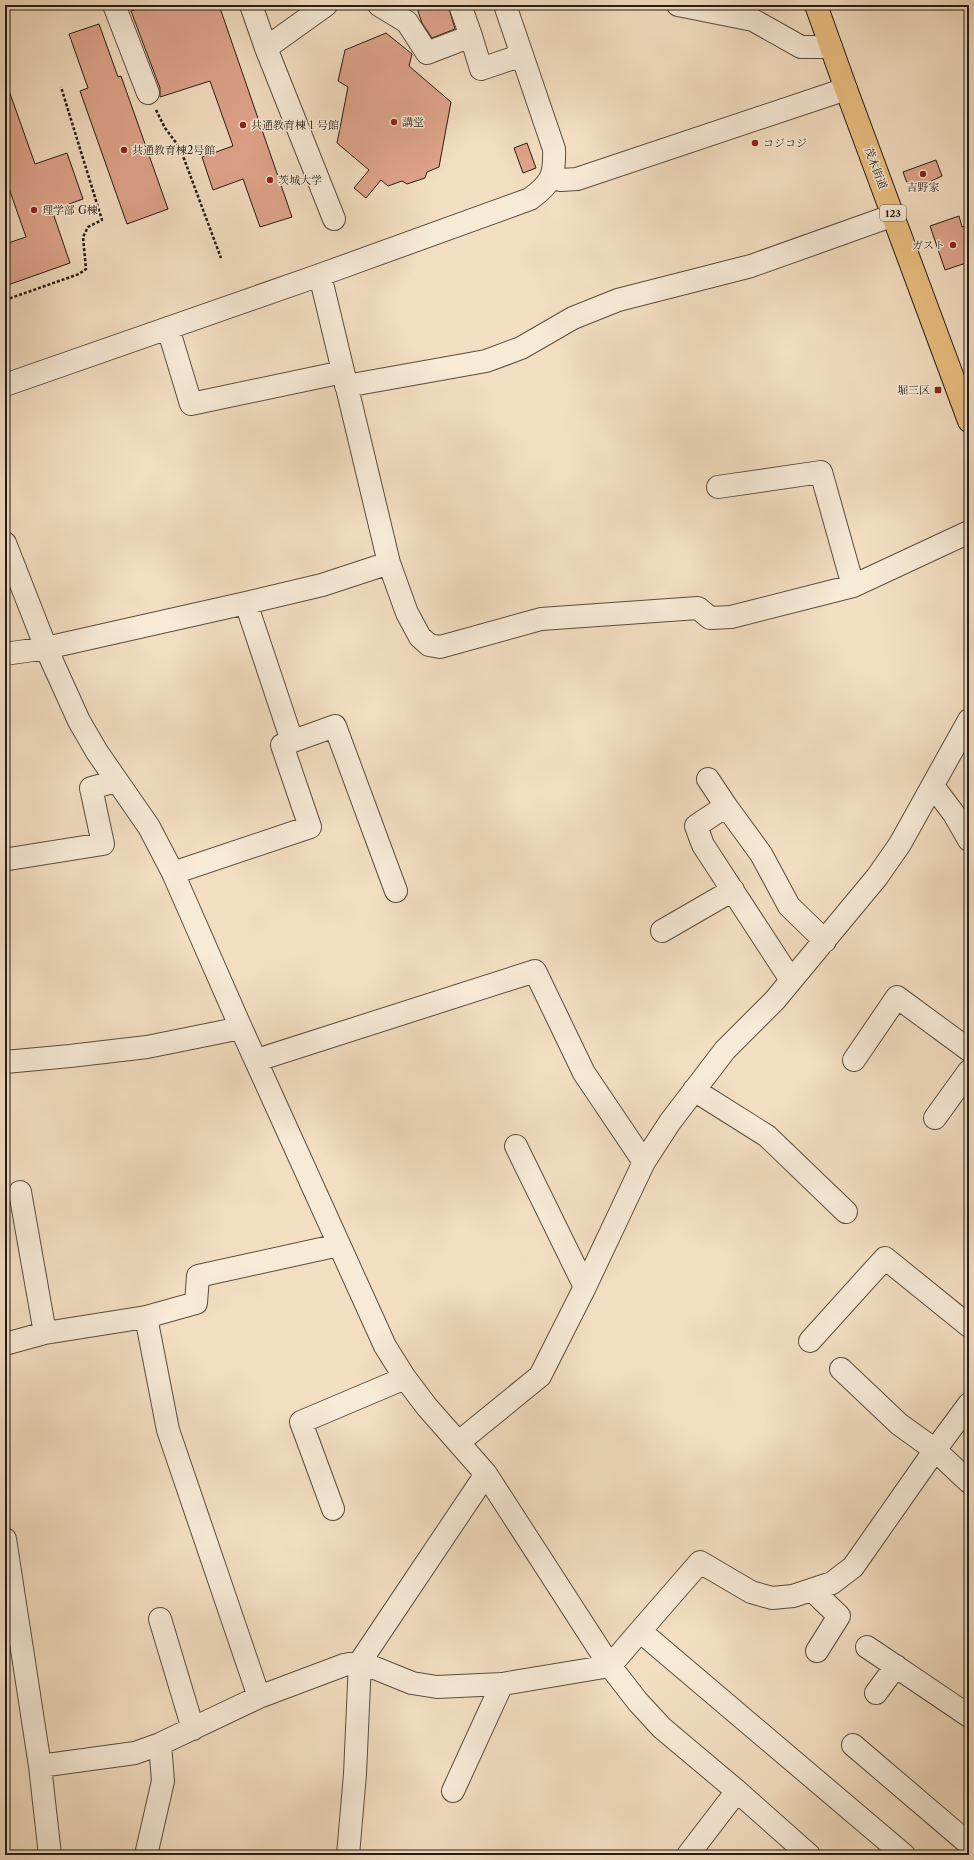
<svg xmlns="http://www.w3.org/2000/svg" width="974" height="1860" font-family="'Libre Caslon Text','Noto Serif JP',serif">
	<style>
		.building { fill: #e0a48c; stroke: #251d14 }
		.lines { fill: none; stroke-linecap: round; stroke-linejoin: round }
		.minor-casing { stroke: #584d3f; stroke-width: 24 }
		.highway-casing { stroke: #251d14; stroke-width: 24 }
		.path { stroke: #251d14; stroke-width: 2.5; stroke-dasharray: 3 2; stroke-linecap: butt }
		.minor { stroke: #f7ead7; stroke-width: 22 }
		.highway { stroke: #eabf80; stroke-width: 22 }
		.poi-dot { fill: #8f2418; stroke: #f7ead7; stroke-width: 1.5 }
		.labels { text-anchor: middle; stroke-width: 3; stroke-linejoin: round; paint-order: stroke }
		.shield { fill: #f7ead7; stroke: #645a4e; stroke-width: 1 }
		.shield-label { font-size: 10px; font-weight: bold; fill: #251d14 }
		.poi-label { font-size: 11px; fill: #251d14; stroke: #f7ead7; text-anchor: start }
		.street-label { font-size: 11px; fill: #251d14; stroke: #f7ead7 }
	</style>
	<rect width="100%" height="100%" fill="#f3dec1"/>
	<filter id="stains"><feTurbulence type="fractalNoise" baseFrequency=".005" numOctaves="4"/><feColorMatrix values="0 0 0 0 .2 0 0 0 0 .09 0 0 0 0 .02 0 0 0 .5 -.17"/></filter>
	<radialGradient id="worn" r=".72"><stop offset=".6" stop-color="#630" stop-opacity="0"/><stop offset="1" stop-color="#630" stop-opacity=".3"/></radialGradient>
	<!-- building -->
	<path class="building" d="M148,5H219L292,217L260,227L243,179L213,190L202,157L233,146L210,81L160,97V88L131,11Z
		M416,5H448L455,29L432,38L422,23Z
		M99,24L118,77L121,76L168,209L127,224L80,91L88,88L69,34Z
		M386,33L412,54L409,66L451,102L439,167L427,172L425,178L407,184L402,181L388,186L381,180L366,198L354,188L369,170L337,143L348,87L338,81L345,50Z
		M5,85H7L35,164L67,153L83,199L52,210L70,263L5,286V244L26,237L5,177Z
		M527,143L536,168L523,173L514,148Z
		M936,160L942,176L910,191L903,172Z
		M959,216L962,227L969,225V262L945,270L930,226Z"/>
	<g class="lines">
		<defs>
			<path id="minor" d="M114,5L148,93
				M251,5L266,48L334,219
				M379,5L407,22L427,53L471,36L460,5
				M678,5L753,20L801,47H831
				M471,36L481,69L522,55
				M266,48L326,5
				M552,177L561,180L577,179L846,89
				M320,275L389,563L407,613L420,637L429,645L440,647L541,619L698,608L710,618L731,617L853,586L969,532
				M168,328L191,404L343,372
				M5,385L320,275L530,199C552,183 555,175 554,149L505,5
				M346,386L486,361L521,348L573,318L618,300L751,266L894,215
				M718,487L821,472L853,586
				M5,543L46,648L79,721L97,752L149,827L173,873L241,1028L385,1346L405,1378L427,1407L486,1474L610,1666L638,1702L662,1728L737,1791L809,1855
				M246,603L292,741
				M5,654L46,648L246,603L322,585L389,563
				M708,779L726,806
				M933,786L954,814L969,840
				M9,859L103,844L91,788L117,781
				M173,873L310,827L282,745L335,726L396,891
				M662,931L733,890
				M791,980L703,845L696,826L726,806L761,854L789,906L825,941
				M257,1060L535,971L584,1073L644,1162
				M854,1060L897,997L969,1050
				M5,1062L70,1056L147,1047L241,1028
				M694,1090L767,1136L846,1212
				M935,1118L969,1071
				M516,1146L585,1287
				M146,1317L168,1430L259,1697
				M45,1333L146,1317L196,1303L198,1276L339,1245
				M810,1341L885,1258L969,1326
				M5,1344L45,1333L20,1192
				M841,1369L899,1424L935,1450L969,1482
				M459,1442L540,1376L585,1287L644,1162L670,1122L725,1050L775,1000L877,877L900,844L969,720
				M333,1509L301,1422L405,1378
				M5,1539L40,1766L50,1855
				M813,1591L839,1616L817,1651
				M160,1619L193,1729
				M640,1631L700,1562L751,1592L772,1598L793,1596L832,1583L853,1567L935,1450L969,1404
				M867,1647L969,1716
				M876,1693L896,1666
				M853,1745L969,1844
				M40,1766L135,1753L160,1744L259,1697L344,1665L360,1662L412,1683L437,1687L502,1684L610,1666L640,1631L904,1855
				M453,1791L502,1684
				M146,1855L163,1781L160,1744
				M348,1855L355,1774L360,1662L486,1474
				M688,1855L737,1791"/>
			<path id="highway" d="M816,5L846,89L969,421"/>
		</defs>
		<!-- minor casing -->
		<use href="#minor" class="minor-casing"/>
		<!-- highway casing -->
		<use href="#highway" class="highway-casing"/>
		<!-- path -->
		<path class="path" d="M156,110L165,128L180,148L221,258
			M5,300L79,274L86,269L83,237L88,227L102,220L61,87"/>
		<!-- minor -->
		<use href="#minor" class="minor"/>
		<!-- highway -->
		<use href="#highway" class="highway"/>
	</g>
	<!-- markers -->
	<g class="poi-dot">
		<circle cx="394" cy="122" r="4"/>
		<circle cx="243" cy="125" r="4"/>
		<circle cx="755" cy="143" r="4"/>
		<circle cx="124" cy="150" r="4"/>
		<circle cx="923" cy="174" r="4"/>
		<circle cx="270" cy="180" r="4"/>
		<circle cx="34" cy="210" r="4"/>
		<circle cx="953" cy="245" r="4"/>
		<rect x="934" y="386" width="8" height="8" rx="2"/>
	</g>
	<g class="labels">
		<!-- shield labels -->
		<rect class="shield" x="880" y="205" width="26" height="16" rx="3"/>
		<g class="shield-label">
			<text x="893" y="217">123</text>
		</g>
		<!-- poi labels -->
		<g class="poi-label">
			<text x="402" y="126">講堂</text>
			<text x="251" y="129">共通教育棟１号館</text>
			<text x="763" y="147">コジコジ</text>
			<text x="132" y="154">共通教育棟2号館</text>
			<text x="278" y="184">茨城大学</text>
			<text x="923" y="191" text-anchor="middle">吉野家</text>
			<text x="42" y="214">理学部 G棟</text>
			<text x="945" y="249" text-anchor="end">ガスト</text>
			<text x="930" y="394" text-anchor="end">堀三区</text>
		</g>
		<!-- street labels -->
		<g class="street-label">
			<text transform="translate(876 168) rotate(69)" y="4">茂木街道</text>
		</g>
	</g>
	<!-- margin -->
	<rect width="974" height="1860" fill="none" stroke="#f3dec1" stroke-width="20"/>
	<rect x="6" y="6" width="962" height="1848" fill="none" stroke="#251d14" stroke-width="2"/>
	<rect x="10" y="10" width="954" height="1840" fill="none" stroke="#251d14"/>
	<rect width="100%" height="100%" filter="url(#stains)"/>
	<rect width="100%" height="100%" fill="url(#worn)"/>
</svg>
